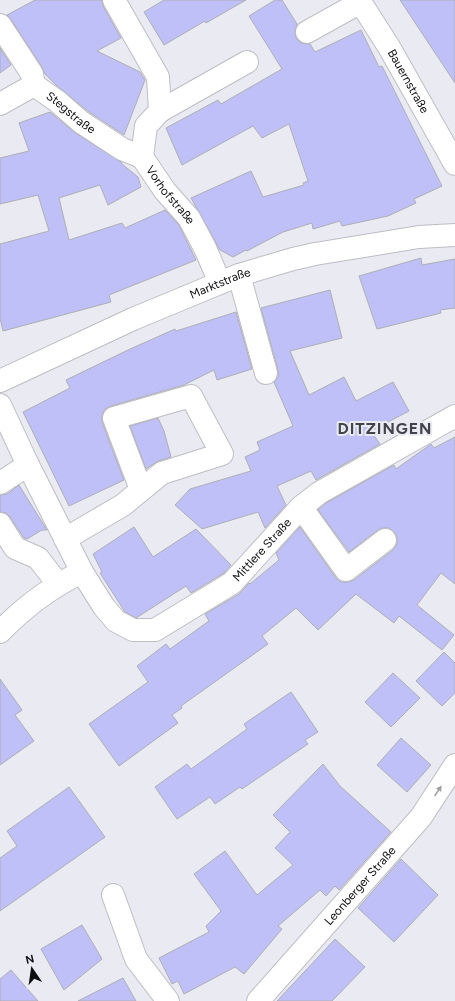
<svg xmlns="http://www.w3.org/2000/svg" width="455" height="1001" font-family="Figtree,sans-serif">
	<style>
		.building { fill: #bfc0f7; stroke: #aeaeb5 }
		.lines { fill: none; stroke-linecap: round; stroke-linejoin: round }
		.minor-casing { stroke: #bdbdc4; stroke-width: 24 }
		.minor { stroke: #fff; stroke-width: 22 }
		.oneway { fill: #9f9fa0 }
		.labels { text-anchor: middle; stroke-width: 4; stroke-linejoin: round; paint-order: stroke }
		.street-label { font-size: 12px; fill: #0f0f12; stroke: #eaebf2 }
		.district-label { font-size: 16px; font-weight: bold; letter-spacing: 1px; fill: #43444a; stroke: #eaebf2 }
	</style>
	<rect width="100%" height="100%" fill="#eaebf2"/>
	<!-- building -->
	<path class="building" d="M35,0H102L103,6L121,38L97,51L140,72L145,80L124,135L89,112L56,85L45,74L42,67L10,18L7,15Z
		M164,0H246L206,23L205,21L164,45L144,12Z
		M275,0H282L297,24L295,31L296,38L301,43L310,44L315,52L361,30L379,67L382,66L442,186L414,199L416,203L388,216L342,226L340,221L313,229L312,223L283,232L247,251L246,250L233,257L220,250L191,198L251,171L263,197L304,185L303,183L308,181L289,124L262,138L253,126L182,165L166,128L218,100L221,104L282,69L249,16Z
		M400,0H455V83Z
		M0,48L11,65L0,73Z
		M50,112L74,132L121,162L122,164L138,177L141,187L108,205L100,185L59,198L69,240L122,223L125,228L165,210L179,225L196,260L109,295L111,302L3,331L0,318V244L49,231L38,195L0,204V158L29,151L19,123Z
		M421,258L422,265L455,259V308L440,310L441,313L377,329L359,276Z
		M330,290L342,338L290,351L309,395L344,377L356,401L393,382L409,411L371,431L380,444L316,480L311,471L277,486L286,505L265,528L258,512L202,529L175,505L190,489L251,471L245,457L260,450L257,442L293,426L274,382L278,377V370L261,308Z
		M236,312L252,369L217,380L214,370L184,385L111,406L105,409L102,415V422L124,480L69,506L23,412L70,388L66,380L128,350L175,329L176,331Z
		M158,418L164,431L171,457L158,461L146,469L130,426Z
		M455,437V584L441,573L417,605L454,635L442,650L399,616L394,623L356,594L318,630L296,608L262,636L268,644L181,706L182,708L172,715L178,723L119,766L89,724L148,682L137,666L166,644L170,649L209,621L205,614L239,594L249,583L250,584L279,560L276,553L300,527L336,578L341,582H347L354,580L393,550L397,544V538L395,533L389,528H383L378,530L349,552L318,510L326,503L394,465L396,469L431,444L434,448Z
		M19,485L47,530H42L27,539L24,538L10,517L6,513L0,512V495L7,494Z
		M134,527L153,557L196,529L231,565L224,573L191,593L186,586L136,618L125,612L100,573L102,572L93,554Z
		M444,652L455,663V693L442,706L416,681Z
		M393,673L420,698L391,727L365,702Z
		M0,679L22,710L15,715L34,741L0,765Z
		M291,692L318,732L305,740L308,744L242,789L240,787L215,804L210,797L177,819L155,787L187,764L191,769L247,729L244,724Z
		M401,738L431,765L407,792L377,765Z
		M323,764L340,786L391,832L339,890L335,886L326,896L320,890L278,926L282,929L244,974L235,967L184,994L178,981L172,984L159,958L209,932L206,926L221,911L194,874L225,851L257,895L293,865L275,848L290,832L273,815Z
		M69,787L105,837L0,911V858L17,846L7,831Z
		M401,859L438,895L394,942L358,908Z
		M82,925L102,959L64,990L41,949Z
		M335,939L365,967L332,1001H277Z
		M11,970L38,1001H0V979Z
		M123,978L136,1001H78Z"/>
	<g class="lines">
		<defs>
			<g id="minor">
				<path id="s1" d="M114,0L158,77L160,111L146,126L142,157L165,191L189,218L205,248L220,283"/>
				<path id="s2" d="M359,0L389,47L455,164"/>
				<path d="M0,25L32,74L34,85"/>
				<path d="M307,32L361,2"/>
				<path id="s3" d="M0,104L34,85L57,101L81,122L122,149L142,157"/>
				<path d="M160,111L247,62"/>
				<path d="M239,275L266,373"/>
				<path id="s4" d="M0,381L133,319L239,275L293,259L315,254L419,237L455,235"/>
				<path id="s5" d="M0,405L28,465L82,572L104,607L116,621L133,630H155L232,583L301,507L319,493L455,416"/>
				<path d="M0,483L28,465"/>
				<path d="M301,507L346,570L385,540"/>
				<path d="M0,524L15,548L38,558L58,584"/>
				<path d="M65,539L123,505L162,473L222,454L191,396L114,418L141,490"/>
				<path d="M0,632C24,607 51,587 82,572"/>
				<path d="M113,895L136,959L168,1001"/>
				<path id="s6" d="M258,1001L421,817L455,765"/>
			</g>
		</defs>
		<!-- minor casing -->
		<use href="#minor" class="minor-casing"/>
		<!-- minor -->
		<use href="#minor" class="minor"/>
	</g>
	<!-- one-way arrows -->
	<defs><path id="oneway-solid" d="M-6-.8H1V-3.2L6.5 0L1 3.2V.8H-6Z"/></defs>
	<use class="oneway" href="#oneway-solid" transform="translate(438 791) rotate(-56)"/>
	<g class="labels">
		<!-- street labels -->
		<g class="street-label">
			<text dy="4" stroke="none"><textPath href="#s2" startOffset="95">Bauernstraße</textPath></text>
			<text dy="4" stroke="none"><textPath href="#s3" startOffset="85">Stegstraße</textPath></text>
			<text dy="4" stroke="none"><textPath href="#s1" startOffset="222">Vorhofstraße</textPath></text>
			<text dy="4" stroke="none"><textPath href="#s4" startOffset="241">Marktstraße</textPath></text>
			<text dy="4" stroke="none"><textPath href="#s5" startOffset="422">Mittlere Straße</textPath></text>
			<text dy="4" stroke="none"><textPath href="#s6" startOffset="154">Leonberger Straße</textPath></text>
		</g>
		<!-- district labels -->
		<g class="district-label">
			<text x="385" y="434">DITZINGEN</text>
		</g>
	</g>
	<!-- north arrow -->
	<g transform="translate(32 969) rotate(347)" stroke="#eaebf2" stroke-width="3" paint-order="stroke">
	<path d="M0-3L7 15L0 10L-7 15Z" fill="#0f0f12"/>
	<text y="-6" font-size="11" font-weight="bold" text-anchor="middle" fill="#0f0f12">N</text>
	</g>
</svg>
